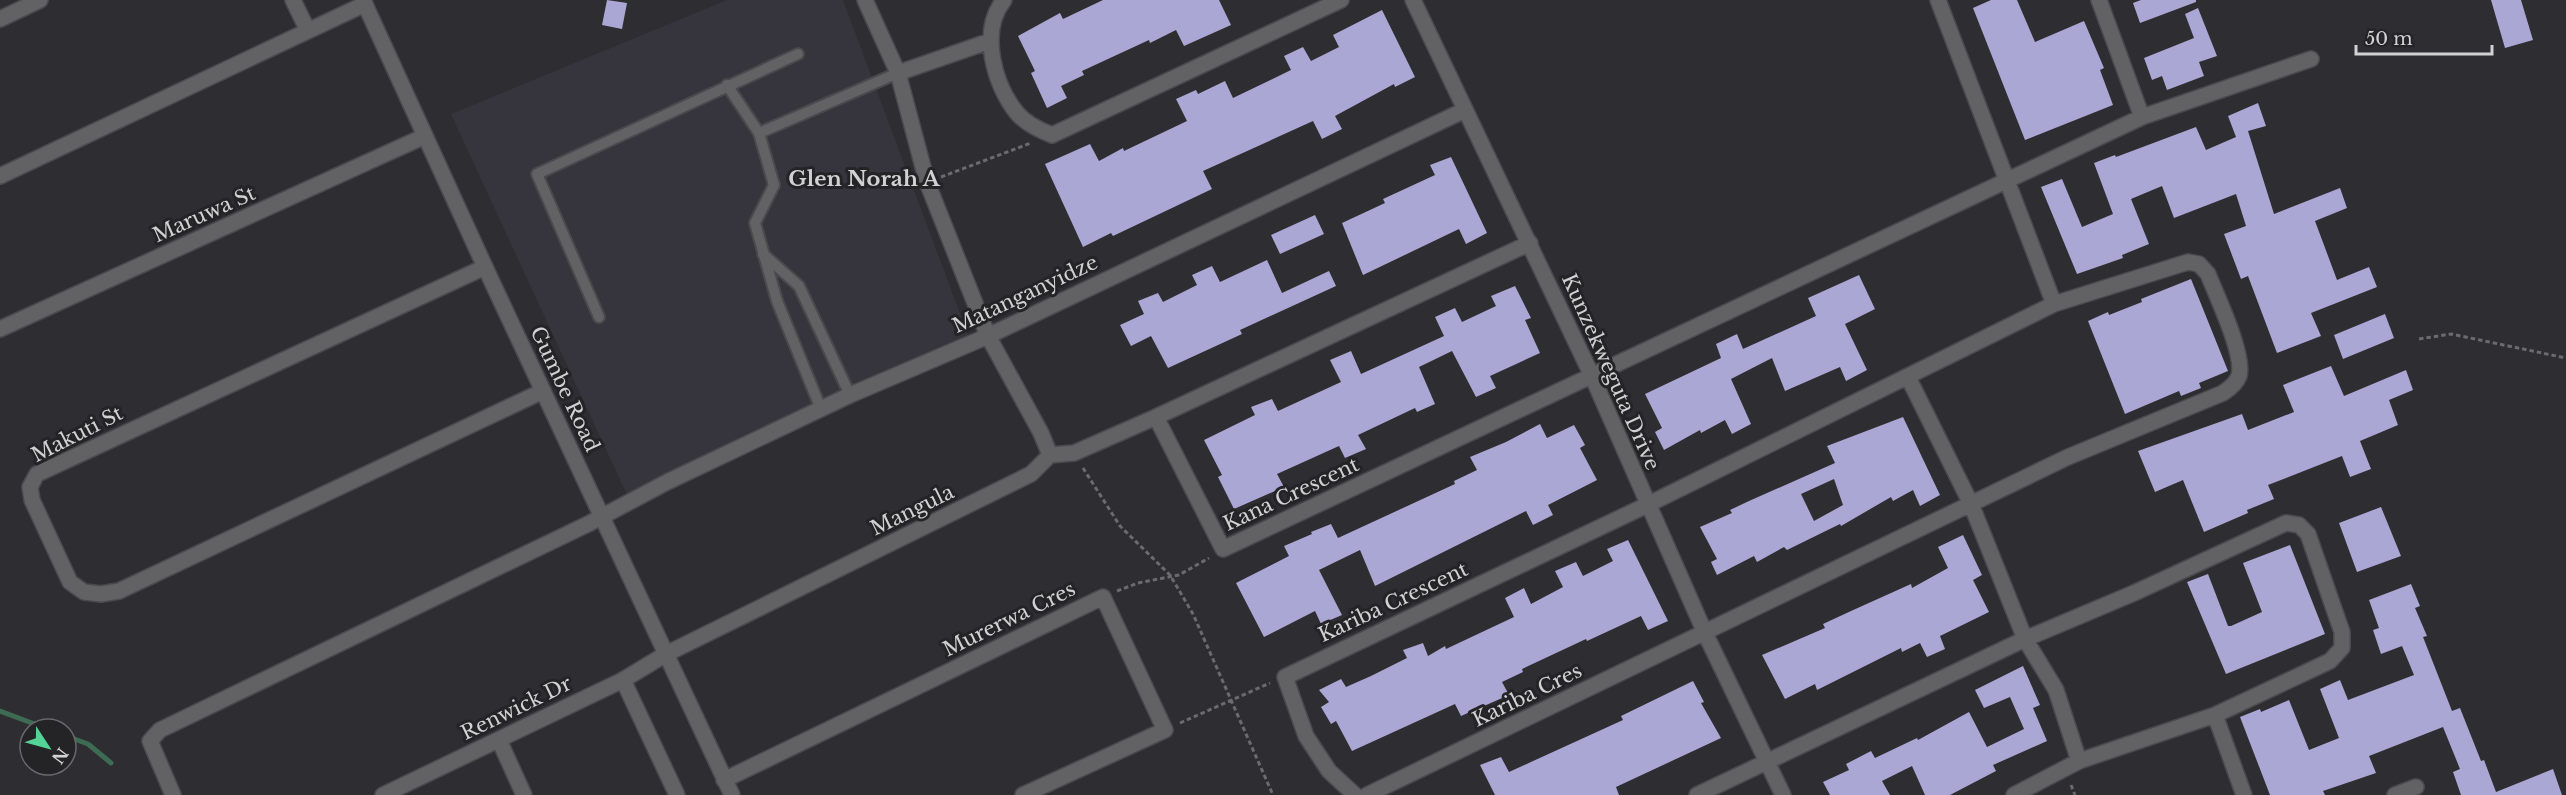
<svg xmlns="http://www.w3.org/2000/svg" width="2566" height="795" font-family="'Libre Baskerville',serif">
	<style>
		.built { fill: #36353e }
		.lines { fill: none; stroke-linecap: round; stroke-linejoin: round }
		.stream { stroke: #3d6b53; stroke-width: 5 }
		.building { fill: #aba7d5; fill-rule: evenodd }
		.service-casing { stroke: #4a4a4d; stroke-width: 14 }
		.minor-casing { stroke: #4a4a4d; stroke-width: 18 }
		.tertiary-casing { stroke: #4a4a4d; stroke-width: 18 }
		.path { stroke: #6b6a6e; stroke-width: 3; stroke-dasharray: 4.5 3; stroke-linecap: butt }
		.service { stroke: #626265; stroke-width: 10 }
		.minor { stroke: #626265; stroke-width: 15 }
		.tertiary { stroke: #626265; stroke-width: 15 }
		.labels { text-anchor: middle; stroke-width: 6; stroke-linejoin: round; paint-order: stroke }
		.street-label { font-size: 20px; fill: #d1d1d3; stroke: #242427 }
		.neighbourhood-label { font-size: 21px; font-weight: bold; fill: #d1d1d3; stroke: #242427 }
	</style>
	<rect width="100%" height="100%" fill="#2e2d31"/>
	<!-- built -->
	<path class="built" d="M727,0H843L968,335L627,495L451,114Z"/>
	<g class="lines">
		<!-- stream -->
		<path class="stream" d="M0,711L48,729
			M66,736L88,744L111,763"/>
	</g>
	<!-- building -->
	<path class="building" d="M607,0L627,3L622,29L602,25Z
		M1103,0H1219L1231,25L1184,46L1176,30L1150,43L1149,40L1082,71L1084,75L1061,86L1067,98L1047,108L1031,73L1035,71L1018,36L1060,13L1063,19Z
		M1991,0H2017L2035,42L2084,21L2104,68L2100,70L2113,105L2025,140L1973,8Z
		M2141,0H2196V2L2140,23L2133,3Z
		M2491,0H2521L2533,40L2505,48Z
		M2198,8L2217,56L2199,62L2204,76L2167,90L2162,76L2152,80L2144,58L2194,38L2185,14Z
		M1382,10L1415,77L1395,87L1394,84L1335,116L1342,129L1322,139L1313,121L1203,171L1212,189L1113,236L1111,233L1083,247L1045,164L1090,144L1099,161L1123,148L1124,151L1187,121L1176,99L1196,90L1198,94L1225,81L1233,98L1291,70L1284,56L1303,47L1311,61L1339,47L1333,35Z
		M2258,103L2266,126L2248,131L2274,214L2340,188L2347,208L2315,221L2337,280L2369,267L2377,287L2311,313L2321,336L2277,353L2248,276L2241,279L2224,234L2246,226L2236,194L2174,218L2162,186L2131,199L2149,244L2122,255L2123,258L2077,274L2041,187L2062,179L2082,227L2113,214L2094,163L2115,155L2116,157L2196,127L2206,150L2236,137L2228,116Z
		M1451,157L1487,233L1466,244L1459,229L1363,275L1342,223L1385,203L1383,199L1435,175L1430,165Z
		M1315,215L1324,234L1280,254L1271,235Z
		M1267,260L1282,293L1329,271L1336,286L1240,330L1242,334L1168,368L1151,336L1131,346L1120,325L1144,314L1138,301L1158,293L1163,302L1197,285L1192,275L1212,266L1220,282Z
		M1859,275L1875,309L1845,324L1867,370L1846,381L1840,367L1785,391L1772,358L1731,379L1751,424L1732,434L1725,420L1701,433L1700,430L1664,450L1655,432L1662,428L1645,394L1721,358L1716,344L1737,334L1743,349L1816,316L1808,298Z
		M2191,279L2228,371L2199,383L2201,388L2181,396L2179,391L2125,414L2088,321L2108,312L2109,315L2142,302L2141,299Z
		M1515,286L1531,318L1525,320L1540,353L1490,376L1496,388L1476,397L1452,351L1419,367L1435,404L1417,412L1415,408L1358,435L1366,449L1345,458L1339,446L1277,474L1284,487L1234,509L1218,477L1222,475L1204,440L1255,415L1251,407L1272,399L1278,411L1341,382L1330,360L1351,351L1361,374L1444,336L1435,317L1455,308L1462,322L1496,306L1491,296Z
		M2385,314L2394,338L2343,359L2334,335Z
		M2331,366L2344,396L2406,370L2413,390L2389,400L2398,425L2360,441L2371,469L2350,477L2342,456L2268,485L2274,499L2247,510L2248,513L2204,532L2183,480L2155,492L2138,451L2242,414L2248,430L2294,412L2283,385Z
		M1903,417L1940,495L1920,506L1913,490L1893,501L1891,497L1841,526L1840,524L1787,550L1784,547L1757,562L1754,556L1717,575L1711,562L1717,559L1700,527L1732,513L1730,510L1749,501L1835,463L1827,446ZM1834,479L1843,505L1814,521L1801,494Z
		M1540,424L1547,438L1574,425L1585,445L1580,448L1597,480L1548,505L1553,515L1533,525L1526,511L1375,586L1360,550L1319,570L1342,615L1321,624L1315,611L1264,637L1236,583L1289,556L1284,546L1312,534L1311,532L1331,524L1338,538L1455,484L1454,481L1477,470L1470,457L1506,442Z
		M2381,507L2401,556L2357,572L2339,523Z
		M1963,535L1982,575L1973,580L1989,612L1940,636L1945,649L1927,657L1920,643L1902,652L1901,648L1817,690L1815,684L1785,699L1762,655L1825,628L1823,624L1851,611L1911,584L1912,588L1948,568L1938,547Z
		M1628,540L1668,621L1648,630L1641,616L1587,641L1586,639L1522,669L1523,672L1502,682L1509,695L1461,716L1455,704L1352,751L1336,721L1331,724L1321,707L1329,702L1319,690L1341,679L1346,687L1371,676L1407,658L1403,650L1423,643L1428,656L1445,646L1446,649L1514,617L1505,598L1524,588L1531,604L1563,587L1555,571L1576,562L1583,576L1613,561L1607,549Z
		M2290,545L2325,634L2226,674L2187,582L2208,574L2228,626H2231L2262,612L2243,563Z
		M2411,584L2420,606L2415,608L2427,636L2423,637L2452,711L2460,708L2481,761L2484,760L2496,792L2553,769L2562,795H2461L2453,772L2460,769L2443,727L2369,756L2376,773L2323,791L2325,795H2270L2240,717L2260,709L2261,712L2289,700L2309,750L2339,738L2320,689L2340,680L2348,700L2414,675L2402,646L2381,654L2373,630L2379,628L2369,600Z
		M2023,666L2040,705L2033,708L2047,741L1993,765L1996,771L1950,795H1925L1912,766L1882,781L1890,795H1830L1823,782L1849,770L1846,764L1871,751L1875,758L1917,738L1918,740L1969,712L1987,747L2024,729L2010,697L1984,708L1975,690Z
		M1693,681L1704,702L1701,703L1721,738L1616,787L1619,795H1495L1480,765L1501,757L1509,772L1623,720L1621,716Z"/>
	<g class="lines">
		<defs>
			<path id="service" d="M727,85L759,133L898,73
				M759,133L774,185L755,223L777,301L821,409
				M763,254L799,286L850,395
				M599,317L537,174L798,54"/>
			<path id="minor" d="M293,0L308,31
				M1004,0C979,31 994,85 1017,113C1026,124 1039,130 1052,135L1341,0
				M1413,0L1592,376L1705,633L1783,795
				M2099,0L2142,117
				M0,19L40,0
				M898,73L990,41
				M0,176L365,4
				M1530,243L1156,417L1223,549L2142,117L2311,59
				M485,267L37,474L30,487L32,500L70,582L84,592L101,594L119,591L543,391
				M0,329L425,136
				M1908,377L1971,504L2025,639L2056,690L2079,761
				M1050,455L1074,453L1156,417
				M666,654L1031,474L1050,455L1041,433L988,336L927,182L898,73L865,0
				M623,680L677,795
				M2215,715L2244,795
				M499,740L524,795
				M724,780L1103,597L1165,730L1023,795
				M173,795L150,741L160,730L588,524L667,482L850,395L988,336L1465,110
				M1355,795L1329,771L1306,736L1285,677L1647,505L2054,304L1938,0
				M1367,795L2068,457L2223,393C2229,389 2236,384 2239,376C2245,355 2217,297 2208,274L2199,264L2188,262L2054,304
				M1697,795L2025,639L2134,593L2286,523L2299,525L2308,534L2342,632V648L2330,661L2215,715L2079,761L2014,795
				M2395,795L2416,787"/>
			<path id="tertiary" d="M363,0L485,267L732,795
				M383,795L623,680L666,654"/>
		</defs>
		<!-- service casing -->
		<use href="#service" class="service-casing"/>
		<!-- minor casing -->
		<use href="#minor" class="minor-casing"/>
		<!-- tertiary casing -->
		<use href="#tertiary" class="tertiary-casing"/>
		<!-- path -->
		<path class="path" d="M941,177L1031,143
			M2419,339L2451,334L2566,358
			M1083,468L1120,526L1170,575L1193,614L1273,795
			M1117,591L1138,583L1179,575L1209,558
			M1180,723L1270,683
			M2071,785L2075,795"/>
		<!-- service -->
		<use href="#service" class="service"/>
		<!-- minor -->
		<use href="#minor" class="minor"/>
		<!-- tertiary -->
		<use href="#tertiary" class="tertiary"/>
	</g>
	<g class="labels">
		<!-- street labels -->
		<g class="street-label">
			<text transform="translate(204 214) rotate(-24)" y="7">Maruwa St</text>
			<text transform="translate(1025 294) rotate(-25)" y="7">Matanganyidze</text>
			<text transform="translate(1611 372) rotate(66)" y="7">Kunzekweguta Drive</text>
			<text transform="translate(565 389) rotate(65)" y="7">Gumbe Road</text>
			<text transform="translate(77 434) rotate(-27)" y="7">Makuti St</text>
			<text transform="translate(1291 494) rotate(-25)" y="7">Kana Crescent</text>
			<text transform="translate(912 510) rotate(-26)" y="7">Mangula</text>
			<text transform="translate(1393 602) rotate(-25)" y="7">Kariba Crescent</text>
			<text transform="translate(1009 619) rotate(-26)" y="7">Murerwa Cres</text>
			<text transform="translate(1527 695) rotate(-26)" y="7">Kariba Cres</text>
			<text transform="translate(516 708) rotate(-26)" y="7">Renwick Dr</text>
		</g>
		<!-- neighbourhood labels -->
		<g class="neighbourhood-label">
			<text x="864" y="186">Glen Norah A</text>
		</g>
	</g>
	<!-- north arrow -->
	<g transform="translate(48 747) rotate(126)"><circle r="28" fill="#242427" stroke="#69696c" stroke-width="1.5"/>
	<path d="M0-4.5L10 22L0 15L-10 22Z" fill="#54d396"/>
	<text y="-9" font-size="16" font-weight="bold" text-anchor="middle" fill="#d1d1d3">N</text>
	</g>
	<!-- scale -->
	<path d="M2356 45v9h136v-9" fill="none" stroke="#d1d1d3" stroke-width="3"/>
	<text x="2365" y="45" font-size="18" fill="#d1d1d3" stroke="#242427" stroke-width="4.5" paint-order="stroke">50 m</text>
</svg>
